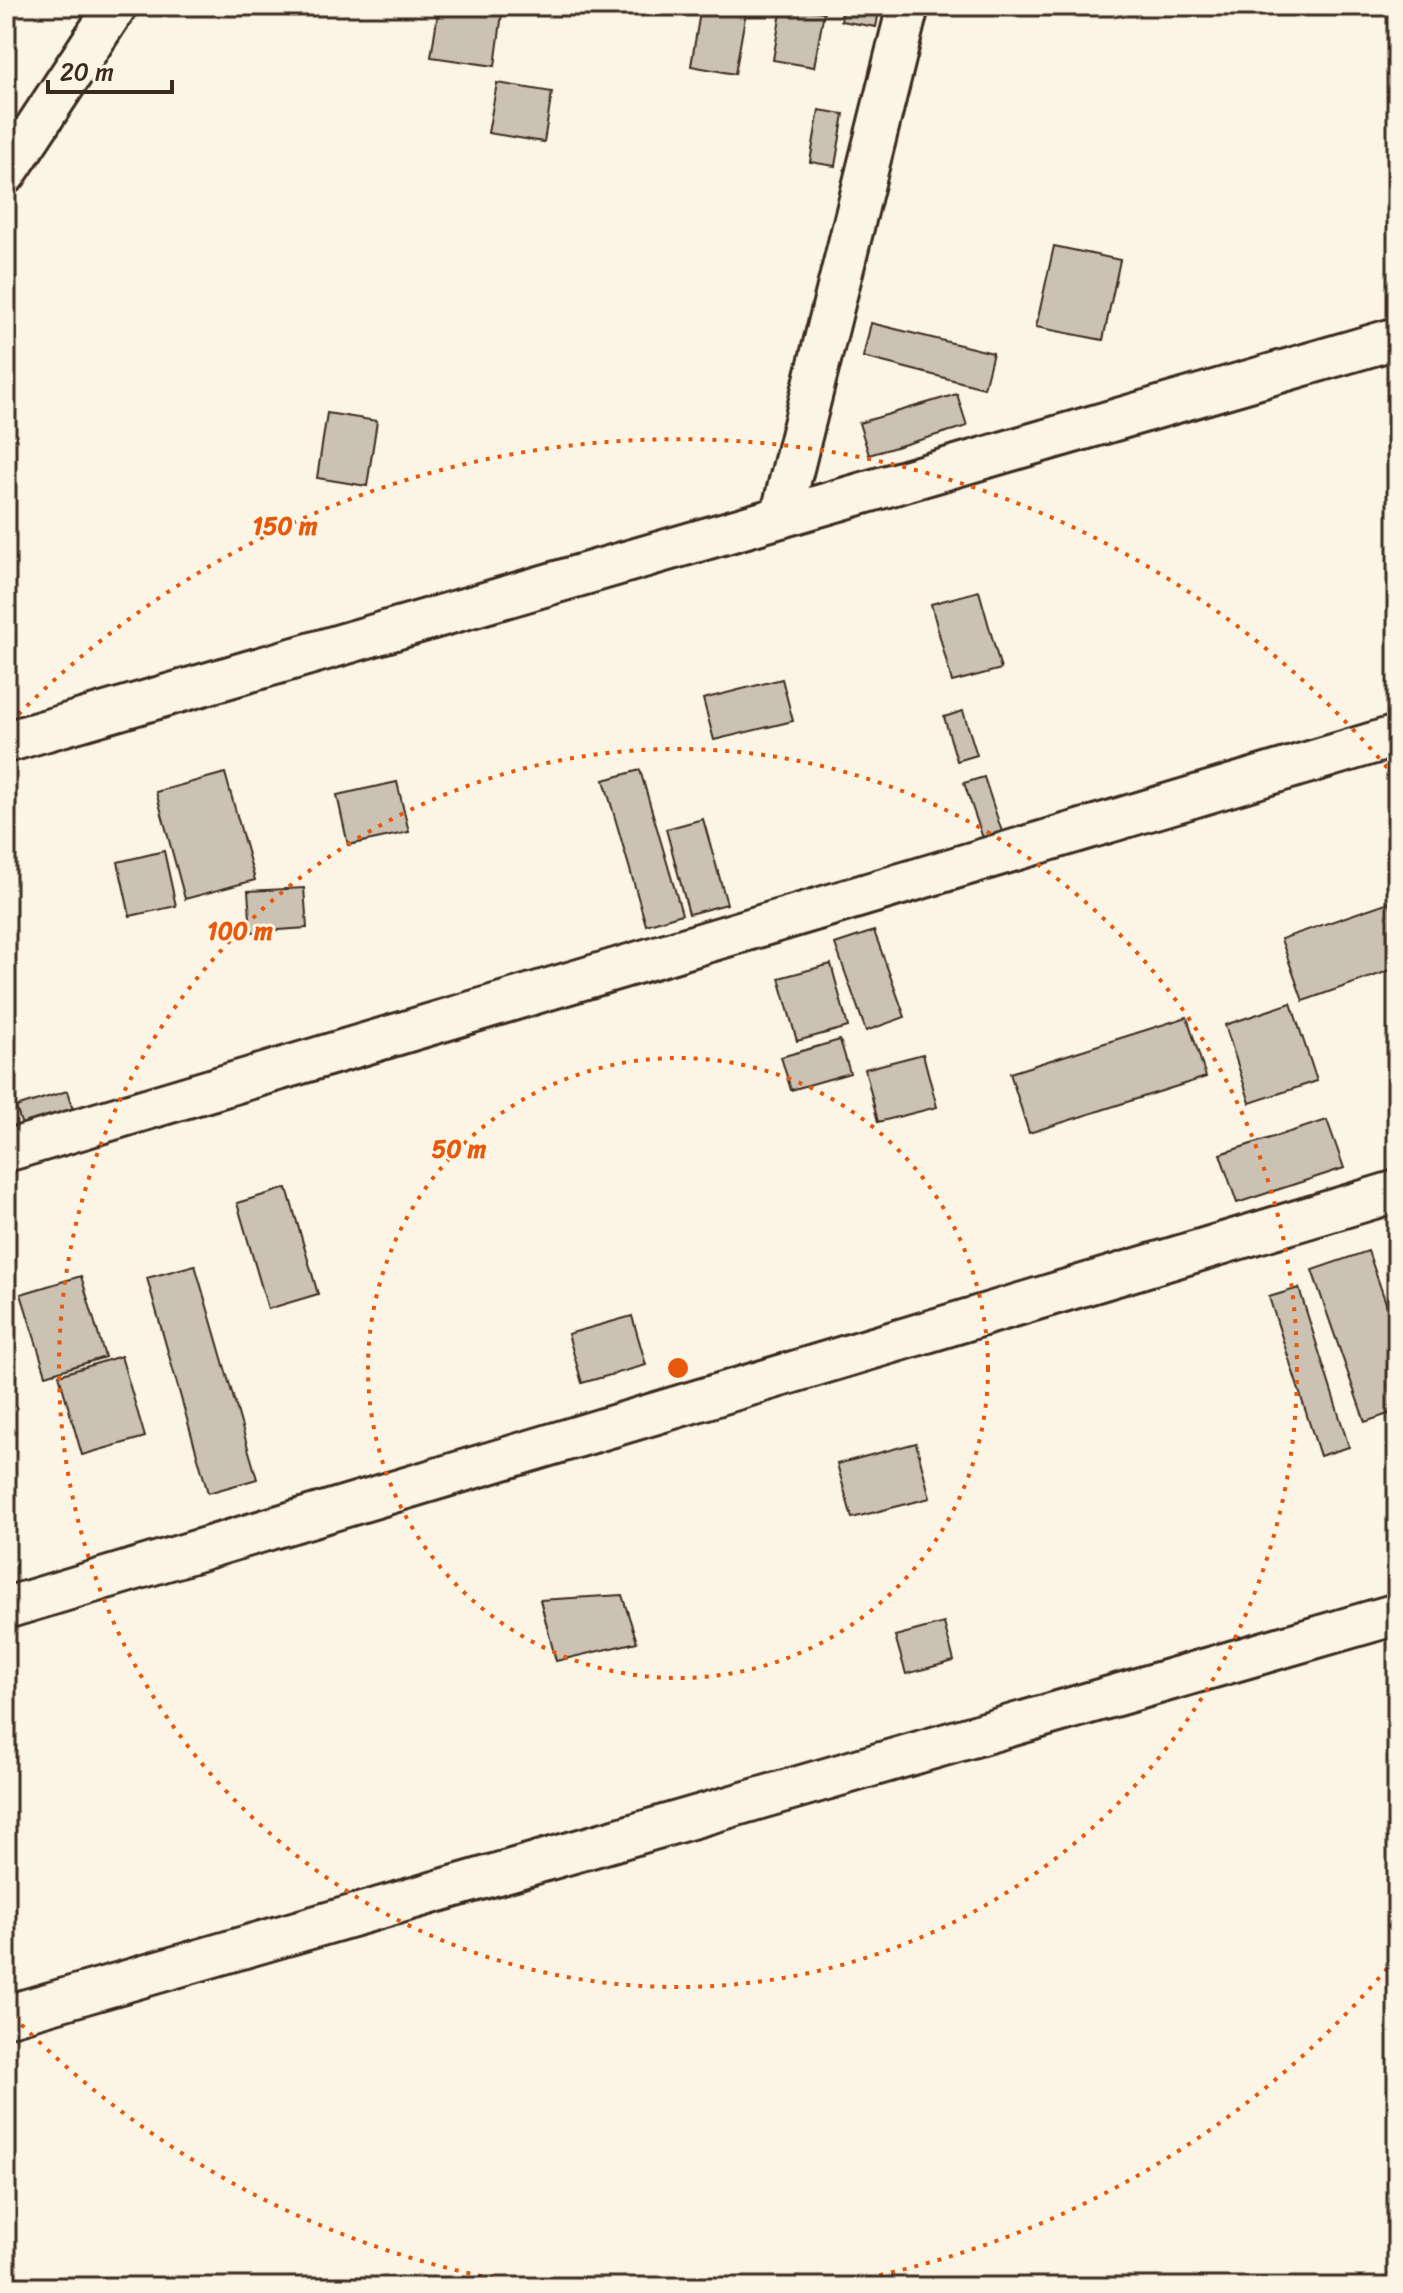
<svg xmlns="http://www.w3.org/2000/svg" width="1403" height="2293" font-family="Sriracha,sans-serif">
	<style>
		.building { fill: #ccc2b3; stroke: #3b2a1e; stroke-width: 2 }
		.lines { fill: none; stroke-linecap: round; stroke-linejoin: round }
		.minor-casing { stroke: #3b2a1e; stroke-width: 46 }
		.minor { stroke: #fcf5e5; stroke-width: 40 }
		.ring { fill: none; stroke: #e8590c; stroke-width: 4; stroke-dasharray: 4 8 }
		.centre { fill: #e8590c; stroke: #fcf5e5; stroke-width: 4 }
		.ring-label { font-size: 24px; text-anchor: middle; font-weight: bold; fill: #e8590c; stroke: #fcf5e5; stroke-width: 6; stroke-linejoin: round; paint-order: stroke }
	</style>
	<rect width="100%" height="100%" fill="#fcf5e5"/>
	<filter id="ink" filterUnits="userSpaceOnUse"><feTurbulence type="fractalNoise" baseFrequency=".0125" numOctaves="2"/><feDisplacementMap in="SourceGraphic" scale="16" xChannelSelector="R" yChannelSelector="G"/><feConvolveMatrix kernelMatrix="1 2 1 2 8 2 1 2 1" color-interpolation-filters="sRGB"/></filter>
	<g filter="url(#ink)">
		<!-- building -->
		<path class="building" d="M439,6H503L495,66L431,57Z
			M701,6H747L735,74L691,66Z
			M782,6L824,12L814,67L773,60Z
			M843,6H880L876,27L841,21Z
			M497,83L552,92L544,142L488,133Z
			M819,110L844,114L835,166L810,162Z
			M1054,246L1120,260L1103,340L1036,327Z
			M871,323L993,353L984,388L863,357Z
			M957,394L967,426L869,455L859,423Z
			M327,413L377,421L367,486L317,478Z
			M979,591L1001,669L952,682L931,604Z
			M782,679L793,721L714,740L703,699Z
			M963,711L977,755L957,761L944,717Z
			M640,770L682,914L646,925L604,780Z
			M225,773L255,880L185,899L156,792Z
			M984,777L1004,838L985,844L964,783Z
			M397,782L409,832L348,845L337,795Z
			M703,819L727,904L689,914L666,829Z
			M164,851L176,906L130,916L118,862Z
			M304,888L307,928L251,932L248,891Z
			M1389,902L1397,926V968L1303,1001L1281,939Z
			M874,931L905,1017L866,1031L835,944Z
			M831,964L848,1027L797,1041L779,978Z
			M1291,1003L1317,1081L1250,1103L1225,1025Z
			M1187,1017L1206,1077L1029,1133L1010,1073Z
			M840,1040L850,1073L791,1090L781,1057Z
			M923,1054L937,1107L878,1122L865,1069Z
			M67,1091L74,1113L23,1129L16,1107Z
			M1327,1120L1344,1168L1237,1203L1220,1154Z
			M287,1188L318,1294L268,1309L237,1203Z
			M1368,1251L1397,1335V1411L1365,1422L1312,1270Z
			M195,1265L257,1479L208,1493L147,1278Z
			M81,1276L105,1357L46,1375L21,1294Z
			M1299,1288L1349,1447L1320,1456L1269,1297Z
			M632,1316L646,1365L582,1383L568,1334Z
			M121,1356L145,1437L82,1455L59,1375Z
			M916,1443L930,1498L852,1518L837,1464Z
			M622,1595L637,1642L556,1661L540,1600Z
			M944,1623L954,1661L906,1674L895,1636Z"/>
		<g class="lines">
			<defs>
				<path id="minor" d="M6,173L116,6
					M781,517L908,6
					M6,742L1397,338
					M6,1151L1397,736
					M6,1608L1397,1191
					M6,2016L1397,1614"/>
			</defs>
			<!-- minor casing -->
			<use href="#minor" class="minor-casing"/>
			<!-- minor -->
			<use href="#minor" class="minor"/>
		</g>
	</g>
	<!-- distance rings -->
	<g class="ring">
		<circle cx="678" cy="1368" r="310"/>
		<circle cx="678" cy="1368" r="619"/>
		<path d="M1395 1959A929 929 0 0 1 815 2287M541 2287A929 929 0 0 1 10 2013M10 723A929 929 0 0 1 1395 777"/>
	</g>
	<circle cx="678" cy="1368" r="12" class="centre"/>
	<g class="ring-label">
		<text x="285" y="534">150 m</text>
		<text x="240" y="939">100 m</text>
		<text x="459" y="1157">50 m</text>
	</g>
	<!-- margin -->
	<rect width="1403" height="2293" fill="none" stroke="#fcf5e5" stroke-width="32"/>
	<rect x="16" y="16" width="1371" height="2261" fill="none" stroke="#3b2a1e" stroke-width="3" filter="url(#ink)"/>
	<!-- scale -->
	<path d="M48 80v12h124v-12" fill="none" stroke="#3b2a1e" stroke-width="4"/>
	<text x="60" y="80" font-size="24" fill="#3b2a1e" stroke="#fcf5e5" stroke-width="6" paint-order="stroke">20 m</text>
</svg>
